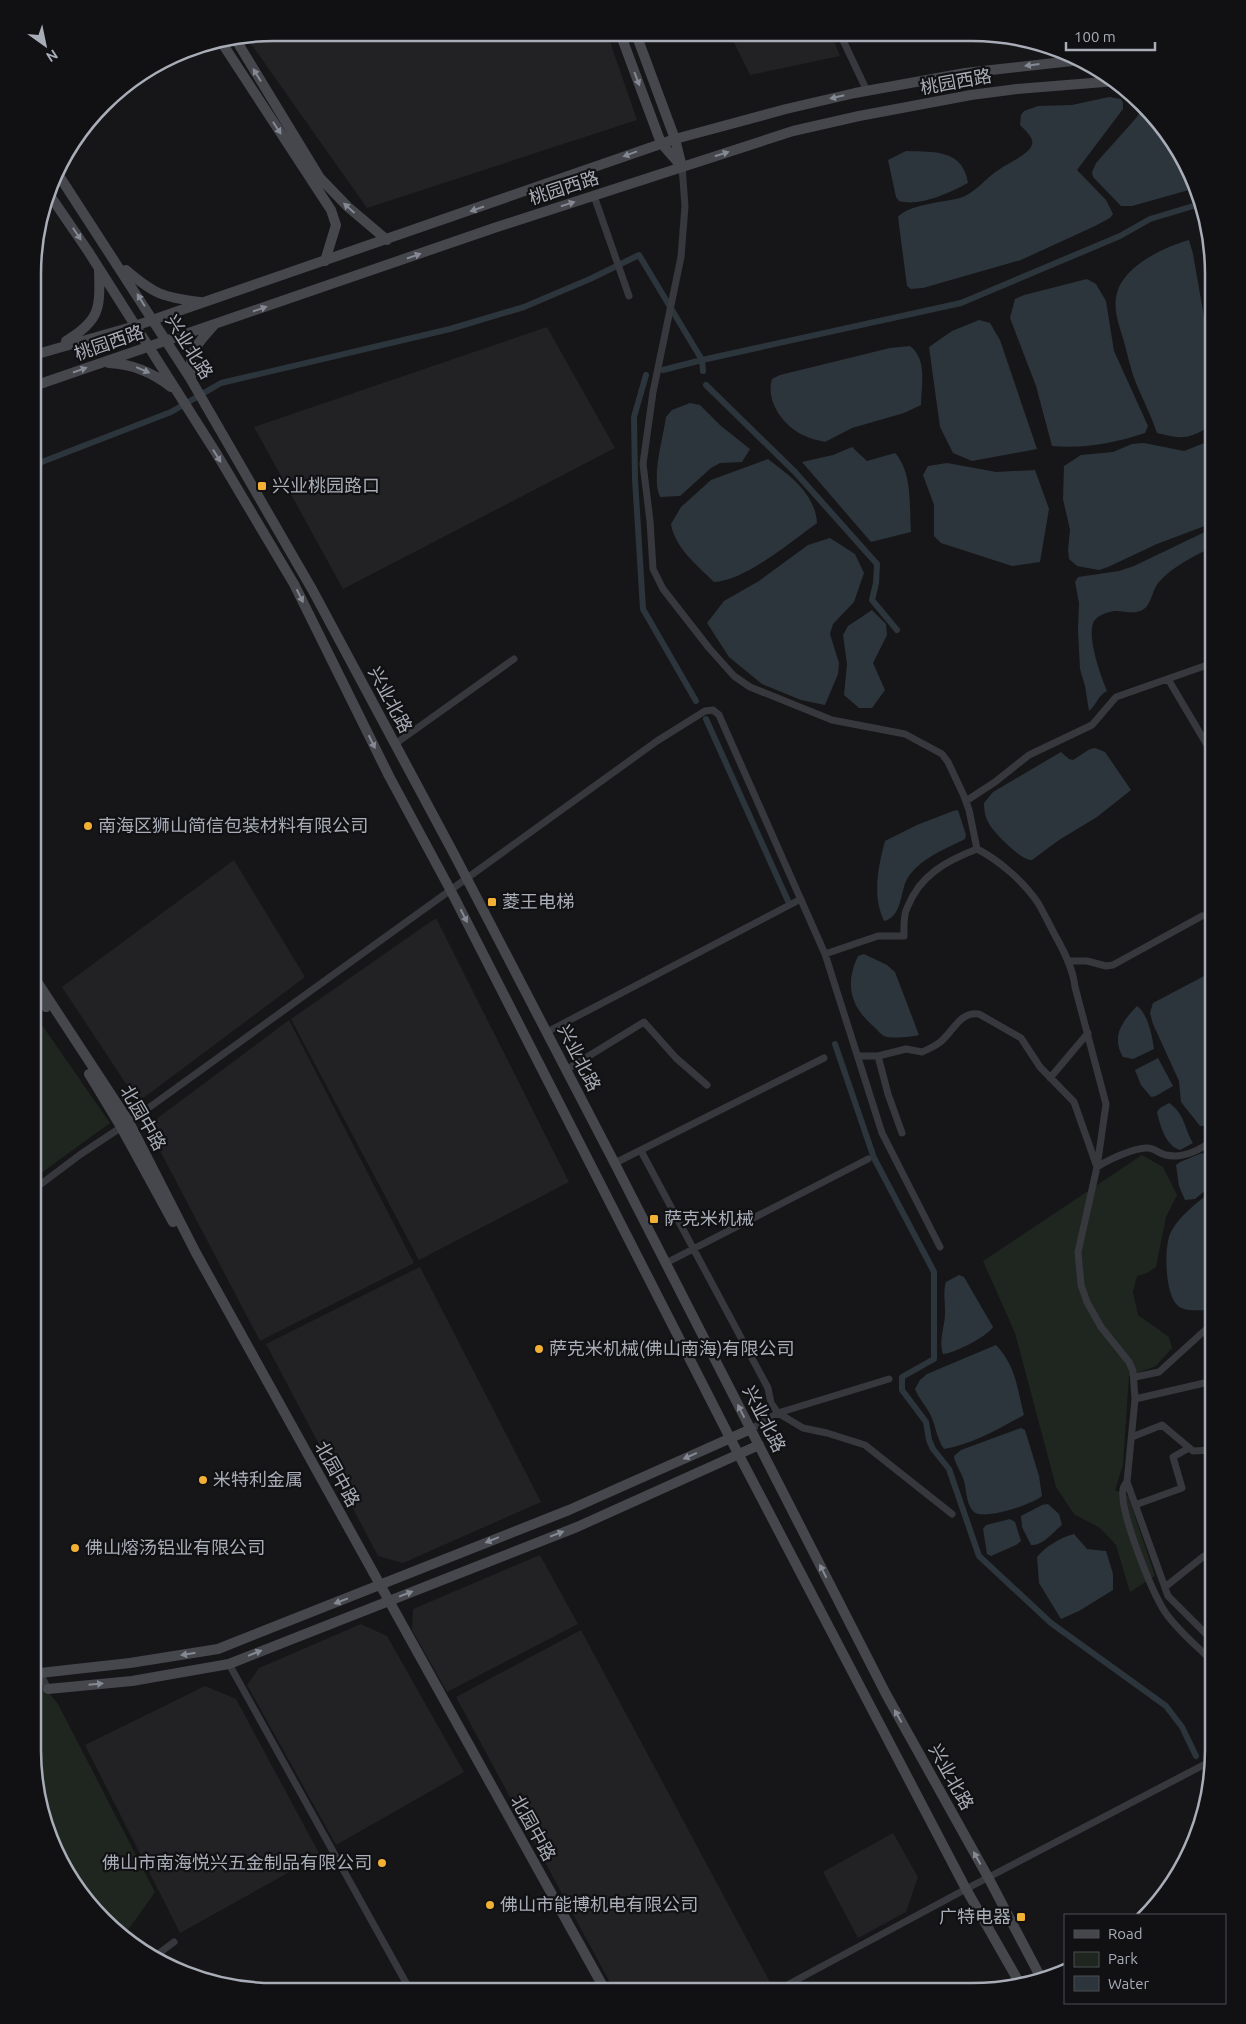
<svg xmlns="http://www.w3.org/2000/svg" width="1246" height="2024" font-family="Ubuntu,'Noto Sans SC',sans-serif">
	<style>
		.built { fill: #222225 }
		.green { fill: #1e261f }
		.water { fill: #2c353c }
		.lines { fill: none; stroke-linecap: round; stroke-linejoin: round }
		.canal { stroke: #2c353c; stroke-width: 6 }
		.street { stroke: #37383d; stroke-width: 7 }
		.secondary { stroke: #45474d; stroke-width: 10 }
		.oneway { fill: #858993 }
		.poi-dot { fill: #f2b134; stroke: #111113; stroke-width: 2 }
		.labels { text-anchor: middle; stroke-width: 4.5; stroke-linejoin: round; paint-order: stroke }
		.street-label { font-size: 18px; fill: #a8adb8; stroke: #111113 }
		.poi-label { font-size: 18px; fill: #a8adb8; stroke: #111113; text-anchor: start }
		.rim { fill: none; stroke: #a8adb8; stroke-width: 2.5 }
	</style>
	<rect width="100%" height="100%" fill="#161618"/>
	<!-- built -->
	<path class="built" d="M274,33H607L637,120L367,208L247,38Z
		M730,34H831L840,56L750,75Z
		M547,327L615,448L343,589L254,427Z
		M234,860L305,977L138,1102L62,987Z
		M436,918L569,1182L419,1260L291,1019Z
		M289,1020L414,1263L260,1341L147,1126Z
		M420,1267L541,1502L403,1563L378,1556L266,1344Z
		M540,1555L578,1624L447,1692L412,1630L413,1609Z
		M361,1624L387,1636L464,1772L336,1845L247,1685L259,1668Z
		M581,1630L771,1984L757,1991L614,1990L456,1697Z
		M205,1686L236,1699L320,1855L180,1933L85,1745Z
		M893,1833L918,1877L906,1912L858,1938L823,1872Z"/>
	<!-- green -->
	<path class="green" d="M33,1012L110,1123L33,1179Z
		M1142,1155L1163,1167L1177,1195L1166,1217L1156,1267L1147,1273L1137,1276L1133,1292L1138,1315L1169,1337L1172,1348L1156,1366L1129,1376L1123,1465L1115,1490L1128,1496L1155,1576L1130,1592L1116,1545L1100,1528L1074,1514L1056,1487L1015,1333L983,1261Z
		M33,1673L58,1704L155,1892L123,1937L82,1897L51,1842L33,1750Z"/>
	<!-- water -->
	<path class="water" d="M1109,97L1121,99L1123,103V109L1077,170L1106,200L1113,214L1110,218L1095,226L1021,260L923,288L911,289L907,286L898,217C907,205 944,202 960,198C977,192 985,178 1000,169C1008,163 1036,152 1032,140C1030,134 1024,129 1020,125L1021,115L1024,111L1038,106L1072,105Z
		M1143,107L1164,127L1195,182L1196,188L1132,206H1121L1093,177L1092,172L1096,163L1137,117Z
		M906,151C934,152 963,149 968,183C949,193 920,207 899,201L896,197L888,160Z
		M1189,240L1193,254L1213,368V425C1187,439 1186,440 1157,433C1151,415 1143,400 1136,383C1130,368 1127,351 1122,335C1118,322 1113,307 1117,293C1124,266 1164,247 1189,240Z
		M1087,279L1096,284L1106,301L1114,351L1148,426L1145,433C1114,443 1085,449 1052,446L1036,386L1010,318L1015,299L1024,295Z
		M979,320L990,323L1000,340L1037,449L972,461L953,453L940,427L929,347L952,331Z
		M910,346C928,360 921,385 921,405L904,413L852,428L825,442C818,440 811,439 805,436C785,428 765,402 772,379L780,375L890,348Z
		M690,403L700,405L721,426L750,449L742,462L720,463L711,468L680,496L660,497C651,477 663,439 666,417L672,410Z
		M1212,440L1213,519L1210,524L1157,544L1108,567L1099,570L1077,566L1069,559L1068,550L1070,530L1063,499L1064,466L1081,455L1113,452L1132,444L1144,443L1184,451Z
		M852,447L867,461L895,453C913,473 909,506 911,532L871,542L802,462L833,455Z
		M768,459C790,476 815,493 817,523C792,541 745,581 714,582C697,565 675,548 671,524L681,507L711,480Z
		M947,463L996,472L1035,470L1049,509L1040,562L1012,566L941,543L934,536V505L923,475L928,466Z
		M1213,528V547C1195,555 1172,567 1159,582C1153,589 1152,599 1147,606C1138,617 1125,610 1114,611C1108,612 1098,615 1094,621C1086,636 1101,676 1107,691C1097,696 1097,705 1089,711L1085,686L1080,669L1078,630L1079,603L1075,582L1078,577L1119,571L1134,566Z
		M830,538L855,554L864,573L854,602L833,624L830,634L839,663L838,674L825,705L801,700L762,684L729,657L707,623L724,601L759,581L808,545Z
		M872,610L886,624L887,635L873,663L885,690L872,708H859L844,695L847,664L843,635L848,626Z
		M1095,748L1105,752L1131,790L1097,817L1059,840L1032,860C1020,860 994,833 988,822C985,816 984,810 984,803L993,792L1061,752L1069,759L1073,760L1090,749Z
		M958,810L966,835L965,839C945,849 919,859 907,879C900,892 902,917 884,921C872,896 878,867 885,841L917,825L953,811Z
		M864,954L887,965L895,972L919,1035C912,1037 890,1039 884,1036C880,1034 876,1028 872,1025C850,1005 845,984 858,956Z
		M1206,975L1213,982V1125L1200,1126L1181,1102L1179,1081L1153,1024L1150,1013L1153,1003Z
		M1137,1006C1148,1014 1152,1035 1154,1049L1133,1059L1123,1057C1111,1036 1122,1022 1137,1006Z
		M1158,1058L1173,1086L1156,1096L1151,1097L1141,1085L1135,1070Z
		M33,1063L40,1072L42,1084L33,1095Z
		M1169,1103C1185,1114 1184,1128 1193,1143L1180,1150C1166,1146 1160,1126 1157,1112L1160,1108Z
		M1202,1153L1213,1159V1184L1195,1199L1185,1200L1179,1186L1176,1165L1180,1162Z
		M1213,1191V1304L1207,1310C1197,1310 1184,1312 1177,1305C1165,1293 1164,1249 1170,1234C1178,1217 1198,1201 1213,1191Z
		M959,1275L964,1277L993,1327C988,1336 953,1354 943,1354C938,1340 946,1324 945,1310C945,1299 943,1292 946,1282Z
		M996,1345C1016,1366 1017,1388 1024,1415C998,1429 973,1444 944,1449C937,1439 936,1427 931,1416C927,1407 919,1399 915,1389L920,1380L927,1374Z
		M1021,1428L1025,1430L1039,1476L1042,1496C1033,1504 982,1522 973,1511C965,1502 967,1488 963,1478C960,1470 955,1464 954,1456L961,1450Z
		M1048,1504L1059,1514L1062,1525C1053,1532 1043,1546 1031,1545L1022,1527L1021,1516L1042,1505Z
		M1010,1519L1015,1522L1021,1541L1016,1545L991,1556L987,1554L983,1529L986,1525Z
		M1074,1534L1087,1549L1106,1551L1113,1574V1590L1079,1611L1061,1619L1039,1583L1037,1557C1045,1547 1061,1537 1074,1534Z"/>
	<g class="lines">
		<!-- canal -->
		<path class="canal" d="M1202,214L1213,297
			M663,370L702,360L703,371
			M646,375L634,417L635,479L643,609L696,701
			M706,385L795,472L877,564L876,583L872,600L897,630
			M34,465L171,412L221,383L450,329L524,307L590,279L639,255L702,360L961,303L1120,236L1150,219L1200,204
			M706,719L788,901
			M835,1044L874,1158L934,1272V1359L902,1377V1390L926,1422L929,1440L933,1449L949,1469L979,1556L1051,1623L1166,1706L1182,1727L1196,1756"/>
		<!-- street -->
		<path class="street" d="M840,34L867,91
			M682,167L685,206L681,257L653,392L643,464L650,521L653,569L663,589L709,648L734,676L750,687L832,720L905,734L942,754L948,762L964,796L969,810L977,849
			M594,196L629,296
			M1168,679L1213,755
			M395,744L514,659
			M966,801L995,782L1029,755L1092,725L1116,697L1213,663
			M825,954L878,936H904C904,928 903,916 907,908C920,875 946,861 977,849C999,860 1024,882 1038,903C1044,913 1050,926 1056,937C1065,953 1073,969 1075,987L1106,1104L1097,1167L1078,1252L1081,1285L1087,1302L1101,1327L1129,1362L1133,1371L1135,1399L1127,1482L1168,1596L1213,1641
			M1068,961H1087L1106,966L1113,965L1202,916
			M547,1032L801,899
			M858,1056H878L906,1049L922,1052C928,1049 934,1047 939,1043C953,1033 959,1011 979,1014L1021,1038L1040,1067L1074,1102L1097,1167C1108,1160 1135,1147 1148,1148C1154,1148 1160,1154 1166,1155C1184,1159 1200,1150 1213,1140
			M878,1056L888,1094L902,1133
			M566,1070L644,1022L676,1058L707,1085
			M1050,1078L1088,1033
			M641,1151L768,1388L771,1403L778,1413L803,1428L827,1433L865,1445L952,1514
			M615,1163L824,1058
			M33,1190L81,1154L129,1122L657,741L705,711L713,710L719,715L825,954L882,1133L940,1247
			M666,1263L868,1159
			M1135,1377L1159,1372L1213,1323
			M1135,1399L1213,1381
			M751,1429L778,1413L889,1379
			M1132,1437L1162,1425L1193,1451L1213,1450
			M1127,1482C1126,1483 1123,1487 1123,1489C1119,1511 1152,1592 1165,1612C1178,1631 1197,1646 1213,1662
			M1135,1505L1182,1488L1173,1457L1189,1448
			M1165,1587L1204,1556L1213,1553
			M33,1659L48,1689
			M229,1664L410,1990
			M154,1957L174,1942
			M776,1991L966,1889L1213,1760"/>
		<!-- secondary -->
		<path class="secondary" d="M620,33L661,143L682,167L675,139L636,34
			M236,40L320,178L348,207L387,240
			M222,43L331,210L336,225L325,261
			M56,171L190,378L313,591L454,854L613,1160L886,1694L989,1879L1041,1978
			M49,194L88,251L218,456L294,584L389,776L451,891L730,1438L966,1889L1019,1982
			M126,270C155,295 163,297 200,302
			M66,341C101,320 100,308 99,270
			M34,355L135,326L675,139L786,109L855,93L965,73L1081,60
			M109,363C133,364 152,372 171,387
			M191,377C189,349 197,345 214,325
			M34,386L494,228L793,131L859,116L971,95L1017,89L1117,81
			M34,977L129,1122L196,1253L605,1990
			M34,989L46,1007
			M89,1074L121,1127L173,1222
			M33,1683L40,1673L130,1663L218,1649L569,1510L751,1429
			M48,1689L132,1681L229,1664L577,1527L759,1445"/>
	</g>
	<!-- one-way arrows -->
	<defs><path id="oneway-solid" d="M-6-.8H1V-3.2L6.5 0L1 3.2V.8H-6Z" transform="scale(1.25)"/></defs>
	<g class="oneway">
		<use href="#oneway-solid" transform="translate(1032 65) rotate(173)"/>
		<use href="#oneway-solid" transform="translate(257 75) rotate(-122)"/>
		<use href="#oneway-solid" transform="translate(637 79) rotate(69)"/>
		<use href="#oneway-solid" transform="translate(837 97) rotate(167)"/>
		<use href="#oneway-solid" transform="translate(277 128) rotate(57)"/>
		<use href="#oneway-solid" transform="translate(630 154) rotate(160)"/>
		<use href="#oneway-solid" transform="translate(722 154) rotate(-18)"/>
		<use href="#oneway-solid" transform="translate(568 204) rotate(-18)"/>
		<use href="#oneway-solid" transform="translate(349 208) rotate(-138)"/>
		<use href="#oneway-solid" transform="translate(477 209) rotate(161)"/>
		<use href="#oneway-solid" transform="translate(77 234) rotate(56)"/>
		<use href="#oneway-solid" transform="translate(414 256) rotate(-19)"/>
		<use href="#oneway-solid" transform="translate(141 300) rotate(-122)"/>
		<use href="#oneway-solid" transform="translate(260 309) rotate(-19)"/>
		<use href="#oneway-solid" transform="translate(80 370) rotate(-19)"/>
		<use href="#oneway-solid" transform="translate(143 370) rotate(23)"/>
		<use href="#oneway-solid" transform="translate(217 456) rotate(58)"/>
		<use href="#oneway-solid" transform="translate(300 596) rotate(64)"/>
		<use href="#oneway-solid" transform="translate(372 742) rotate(64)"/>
		<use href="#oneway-solid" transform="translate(464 916) rotate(63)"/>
		<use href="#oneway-solid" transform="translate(741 1411) rotate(-117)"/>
		<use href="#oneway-solid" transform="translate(690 1456) rotate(156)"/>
		<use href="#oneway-solid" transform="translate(557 1534) rotate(-21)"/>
		<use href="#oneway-solid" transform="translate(492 1540) rotate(158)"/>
		<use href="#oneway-solid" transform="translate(823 1571) rotate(-117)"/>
		<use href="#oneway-solid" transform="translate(406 1594) rotate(-21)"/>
		<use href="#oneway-solid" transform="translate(341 1601) rotate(159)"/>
		<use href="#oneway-solid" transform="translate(255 1653) rotate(-22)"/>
		<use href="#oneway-solid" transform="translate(188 1654) rotate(171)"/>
		<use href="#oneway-solid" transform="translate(96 1684) rotate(-5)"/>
		<use href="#oneway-solid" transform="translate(898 1716) rotate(-119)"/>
		<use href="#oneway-solid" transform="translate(977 1858) rotate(-119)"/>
	</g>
	<!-- markers -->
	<g class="poi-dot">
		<rect x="257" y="481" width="10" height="10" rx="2.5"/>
		<circle cx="88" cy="826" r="5"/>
		<rect x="487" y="897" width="10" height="10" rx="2.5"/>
		<rect x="649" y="1214" width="10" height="10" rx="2.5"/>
		<circle cx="539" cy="1349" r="5"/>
		<circle cx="203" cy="1480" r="5"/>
		<circle cx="75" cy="1548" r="5"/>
		<circle cx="382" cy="1863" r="5"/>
		<circle cx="490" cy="1905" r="5"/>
		<rect x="1016" y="1912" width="10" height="10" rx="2.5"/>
	</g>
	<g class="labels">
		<!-- street labels -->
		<g class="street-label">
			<text transform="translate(956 82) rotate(-10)" y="6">桃园西路</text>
			<text transform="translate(564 188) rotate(-18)" y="6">桃园西路</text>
			<text transform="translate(109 343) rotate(-19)" y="6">桃园西路</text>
			<text transform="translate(189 347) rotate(58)" y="6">兴业北路</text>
			<text transform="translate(390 700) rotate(62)" y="6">兴业北路</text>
			<text transform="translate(579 1058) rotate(63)" y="6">兴业北路</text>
			<text transform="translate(143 1118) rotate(60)" y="6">北园中路</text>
			<text transform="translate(764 1419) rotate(63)" y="6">兴业北路</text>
			<text transform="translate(337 1474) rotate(61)" y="6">北园中路</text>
			<text transform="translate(951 1777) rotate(61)" y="6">兴业北路</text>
			<text transform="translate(533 1828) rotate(61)" y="6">北园中路</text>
		</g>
		<!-- poi labels -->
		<g class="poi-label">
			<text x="272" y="492">兴业桃园路口</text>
			<text x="98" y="832">南海区狮山简信包装材料有限公司</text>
			<text x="502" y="908">菱王电梯</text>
			<text x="664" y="1225">萨克米机械</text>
			<text x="549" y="1355">萨克米机械(佛山南海)有限公司</text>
			<text x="213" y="1486">米特利金属</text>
			<text x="85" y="1554">佛山熔汤铝业有限公司</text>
			<text x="372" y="1869" text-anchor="end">佛山市南海悦兴五金制品有限公司</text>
			<text x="500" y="1911">佛山市能博机电有限公司</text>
			<text x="1011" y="1923" text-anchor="end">广特电器</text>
		</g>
	</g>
	<!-- crop -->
	<path d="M0 0H1246V2024H0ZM274 41H972A233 233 0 0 1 1205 274V1750A233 233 0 0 1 972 1983H274A233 233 0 0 1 41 1750V274A233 233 0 0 1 274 41Z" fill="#111113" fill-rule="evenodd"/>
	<path class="rim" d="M274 41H972A233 233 0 0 1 1205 274V1750A233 233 0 0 1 972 1983H274A233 233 0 0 1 41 1750V274A233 233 0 0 1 274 41Z"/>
	<!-- legend -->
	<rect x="1064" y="1914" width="162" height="90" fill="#111113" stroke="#4d4f55"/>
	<rect x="1074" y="1930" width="25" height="8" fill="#45474d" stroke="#4d4f55"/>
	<text x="1108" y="1939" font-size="15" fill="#a8adb8">Road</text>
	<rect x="1074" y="1952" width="25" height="15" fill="#1e261f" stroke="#4d4f55"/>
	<text x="1108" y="1964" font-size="15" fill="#a8adb8">Park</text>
	<rect x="1074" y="1976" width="25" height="15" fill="#2c353c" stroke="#4d4f55"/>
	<text x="1108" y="1989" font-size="15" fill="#a8adb8">Water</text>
	<!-- north arrow -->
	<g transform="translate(45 45) rotate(147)" stroke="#111113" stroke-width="4" paint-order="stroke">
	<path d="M0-4L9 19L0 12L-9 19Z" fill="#a8adb8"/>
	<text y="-8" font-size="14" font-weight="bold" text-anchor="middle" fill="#a8adb8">N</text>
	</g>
	<!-- scale -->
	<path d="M1066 42v8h89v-8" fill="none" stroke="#a8adb8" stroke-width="2.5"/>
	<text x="1074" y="42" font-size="15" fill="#a8adb8" stroke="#111113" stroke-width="4" paint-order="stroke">100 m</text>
</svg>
